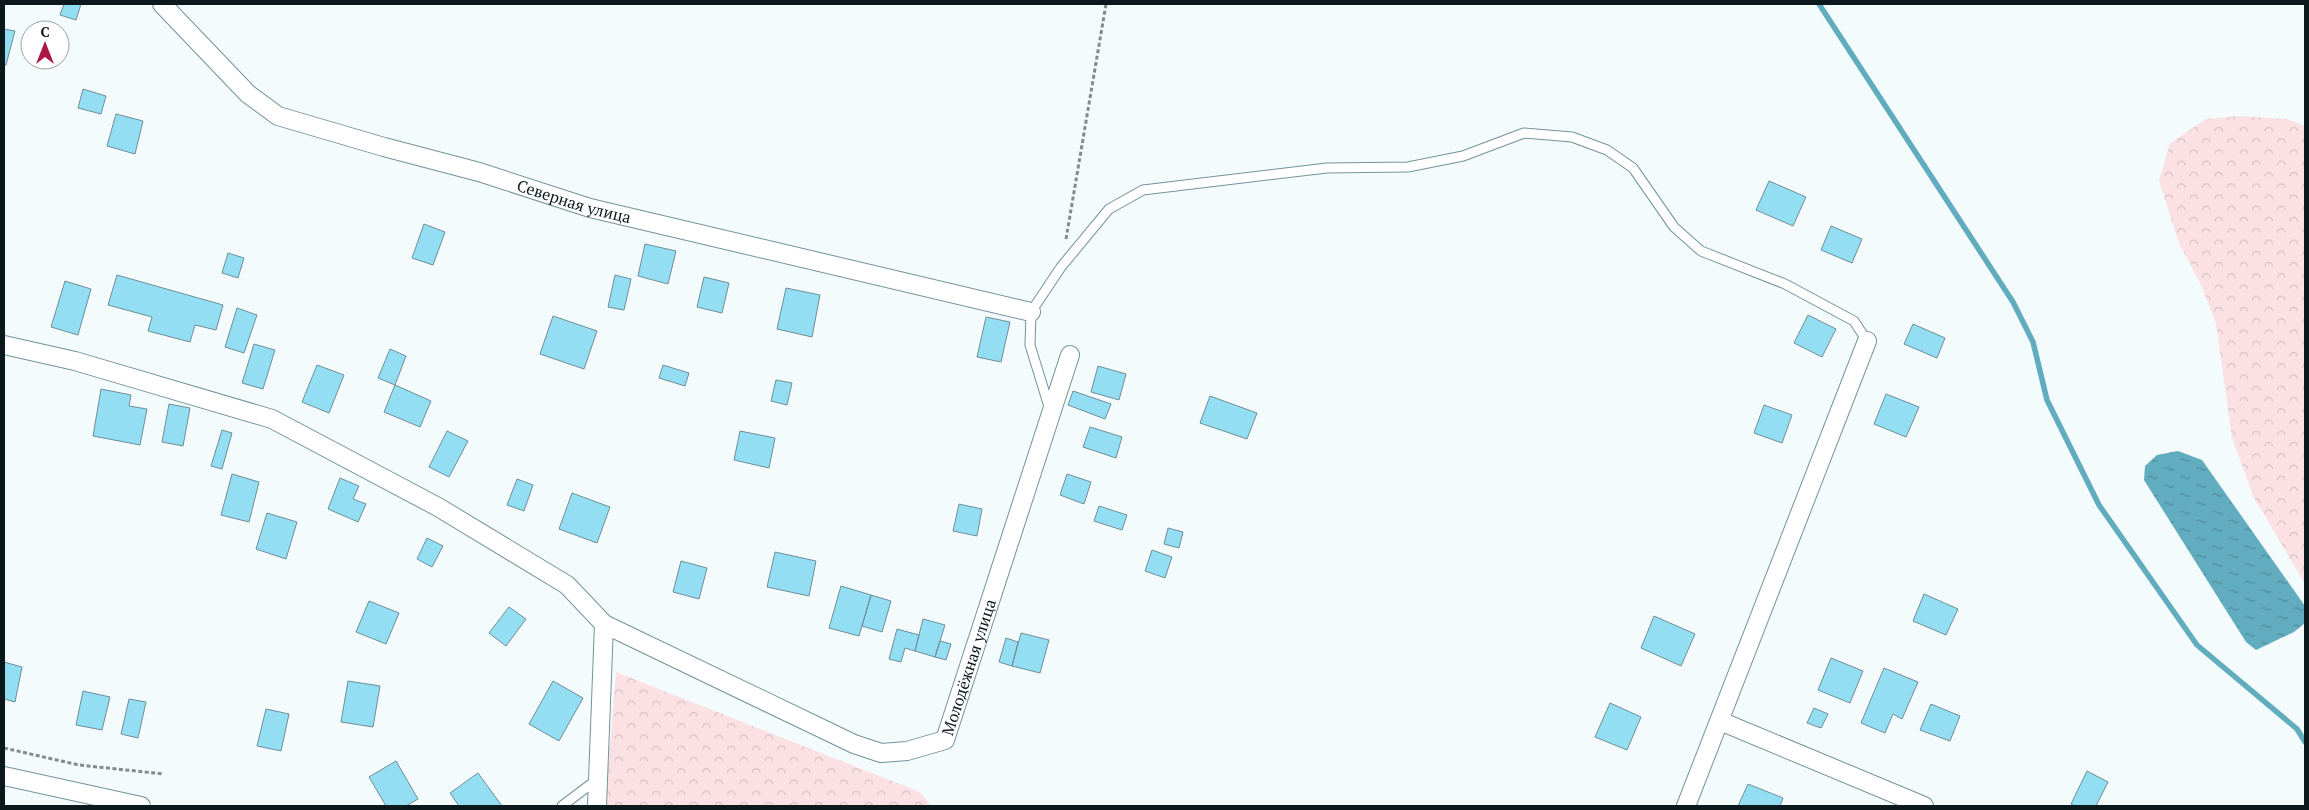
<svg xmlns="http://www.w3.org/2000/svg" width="2309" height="810" font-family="'PT Serif',serif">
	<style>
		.forest { fill: url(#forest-crowns) }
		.water { fill: url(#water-ripples) }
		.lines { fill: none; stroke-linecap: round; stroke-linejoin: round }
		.stream { stroke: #61acbf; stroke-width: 5.5 }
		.building { fill: #93def2; stroke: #6f8e97 }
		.service-casing { stroke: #73939b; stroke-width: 11 }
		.minor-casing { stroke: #73939b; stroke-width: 20 }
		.path { stroke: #828c8e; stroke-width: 3; stroke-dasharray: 4 2.5; stroke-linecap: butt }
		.service { stroke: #fff; stroke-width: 9 }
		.minor { stroke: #fff; stroke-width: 18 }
		.labels { text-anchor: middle; stroke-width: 4.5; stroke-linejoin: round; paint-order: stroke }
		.street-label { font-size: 16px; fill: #0c191c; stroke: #fff }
	</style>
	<defs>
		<pattern id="forest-crowns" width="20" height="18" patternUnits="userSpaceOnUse" patternTransform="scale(1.25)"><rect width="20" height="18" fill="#fbe1e3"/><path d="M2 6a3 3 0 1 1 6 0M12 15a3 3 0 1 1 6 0" fill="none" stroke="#d6c0c2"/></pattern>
		<pattern id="water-ripples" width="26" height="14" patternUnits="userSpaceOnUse" patternTransform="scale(1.25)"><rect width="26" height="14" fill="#61acbf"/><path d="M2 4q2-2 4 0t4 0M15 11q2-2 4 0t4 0" fill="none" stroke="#4e8b9a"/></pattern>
	</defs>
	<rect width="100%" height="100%" fill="#f4fbfd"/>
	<!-- forest -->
	<path class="forest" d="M2239,116L2287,119L2305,126V584L2253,496L2232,438L2216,324L2202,287L2179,243L2159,181L2170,143L2206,119Z
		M616,672L920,792L931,806H605Z"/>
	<!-- water -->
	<path class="water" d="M2178,451L2202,460L2305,606V623L2294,632L2256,650L2246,642L2144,480L2145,466L2157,455Z"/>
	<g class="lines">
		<!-- stream -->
		<path class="stream" d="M1819,4L2013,302L2033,342L2047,400L2099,505L2197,645L2297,729L2305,742"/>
	</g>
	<!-- building -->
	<path class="building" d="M64,4H81L76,20L60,15Z
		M4,29L15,31L6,65H4Z
		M83,89L106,96L101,114L78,108Z
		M116,114L143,121L135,154L107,146Z
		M1769,181L1806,197L1793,226L1756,210Z
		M424,224L445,232L433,265L412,258Z
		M1831,226L1862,239L1852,263L1821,250Z
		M645,244L676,251L668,284L638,276Z
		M228,253L244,258L238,278L222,273Z
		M117,275L223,305L216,330L195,325L190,342L148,331L152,317L108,305Z
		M615,275L631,279L624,310L608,307Z
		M704,277L729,283L722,313L697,307Z
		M65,281L91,289L78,335L51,327Z
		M786,288L820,295L812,337L777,329Z
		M237,308L257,315L244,353L225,347Z
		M1808,315L1836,329L1822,357L1794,343Z
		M553,316L597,331L584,369L540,354Z
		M986,317L1010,322L1001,362L977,357Z
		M1913,324L1945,338L1937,358L1904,344Z
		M254,344L275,350L263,389L242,383Z
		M390,349L406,356L395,385L378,378Z
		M317,365L344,375L329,413L302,402Z
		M663,365L689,373L685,386L659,378Z
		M1098,366L1126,374L1119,400L1091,392Z
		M776,380L792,383L787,405L771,401Z
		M395,385L431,401L420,427L384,412Z
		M101,389L131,395L129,406L147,409L140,445L93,436Z
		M1073,391L1111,404L1105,419L1068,405Z
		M1886,394L1919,407L1906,437L1874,424Z
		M1210,396L1257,413L1247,439L1200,423Z
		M169,404L190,408L183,446L162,442Z
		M1764,405L1792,415L1782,443L1754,433Z
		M1090,427L1122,437L1116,458L1083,447Z
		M222,430L232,433L222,469L211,466Z
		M447,431L468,441L449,477L429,467Z
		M740,431L775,438L769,468L734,460Z
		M232,474L259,482L249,522L221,515Z
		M1067,474L1091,482L1084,504L1060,495Z
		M340,478L359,486L353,499L366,504L358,522L328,509Z
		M517,479L533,485L524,511L507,505Z
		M572,493L610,507L597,543L559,529Z
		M959,504L982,509L977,536L953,531Z
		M1099,506L1127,515L1122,530L1094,521Z
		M267,513L297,522L286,559L256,549Z
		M1168,528L1183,532L1179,548L1164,544Z
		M427,538L443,546L432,567L417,559Z
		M1152,550L1172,557L1165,578L1145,571Z
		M775,552L816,561L809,596L767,587Z
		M681,561L707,568L699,599L673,592Z
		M841,586L871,595L859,636L829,628Z
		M1924,594L1958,609L1946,635L1913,621Z
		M871,595L891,601L882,632L862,626Z
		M369,601L399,613L386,644L356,632Z
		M509,607L526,619L506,646L489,633Z
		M1654,616L1695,634L1681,666L1641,648Z
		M923,619L945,625L935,657L915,651Z
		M897,629L919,635L915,651L905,648L901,662L889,659Z
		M1021,633L1049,640L1040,673L1012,666Z
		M1006,638L1018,642L1012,666L999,662Z
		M940,641L951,644L946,660L935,657Z
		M1831,658L1863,671L1850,703L1818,690Z
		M4,662L22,667L15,702L4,699Z
		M1884,668L1918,682L1902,719L1893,714L1885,733L1861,723Z
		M348,681L380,686L373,727L341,722Z
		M553,681L583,698L559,741L529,724Z
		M83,691L110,697L102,730L76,725Z
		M129,699L146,702L138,738L121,734Z
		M1610,703L1641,717L1627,750L1595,737Z
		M1931,704L1960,716L1950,741L1920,730Z
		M1814,708L1828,714L1821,728L1807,723Z
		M266,709L289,714L281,751L257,746Z
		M396,761L418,799L406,806H386L369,777Z
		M2087,771L2108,782L2096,806H2075L2071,804Z
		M478,773L502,806H459L450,793Z
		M1748,784L1783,798L1780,806H1738Z"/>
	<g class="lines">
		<defs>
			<path id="service" d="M1050,410L1030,345L1031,312L1061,267L1109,209L1143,190L1327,168L1408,167L1463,156L1524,133L1572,137L1607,150L1633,168L1674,227L1701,251L1785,284L1854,321L1867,341
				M562,806L599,778"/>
			<g id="minor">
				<path id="s1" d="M162,4L248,94L278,116L384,147L479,172L590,208L1031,312"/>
				<path d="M4,345L75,361L272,419L438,507L567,585L604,624L597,806"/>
				<path id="s2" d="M604,624L854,744L881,753L907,751L945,740L1070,355"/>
				<path d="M1720,721L1924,806"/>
				<path d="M4,776L141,806"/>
				<path d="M1686,806L1867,341"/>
			</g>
		</defs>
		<!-- service casing -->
		<use href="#service" class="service-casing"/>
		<!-- minor casing -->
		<use href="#minor" class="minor-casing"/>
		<!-- path -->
		<path class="path" d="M1066,239L1106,4
			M4,748L79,765L164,774"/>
		<!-- service -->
		<use href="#service" class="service"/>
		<!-- minor -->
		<use href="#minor" class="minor"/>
	</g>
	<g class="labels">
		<!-- street labels -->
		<g class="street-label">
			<text dy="6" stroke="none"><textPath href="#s1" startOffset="470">Северная улица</textPath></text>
			<text dy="6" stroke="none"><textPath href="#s2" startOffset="448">Молодёжная улица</textPath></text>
		</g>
	</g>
	<!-- border -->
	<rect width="2309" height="810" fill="none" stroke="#0c191c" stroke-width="10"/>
	<!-- north arrow -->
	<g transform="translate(45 45)"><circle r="24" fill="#ffffff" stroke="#9ea3a4"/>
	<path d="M0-4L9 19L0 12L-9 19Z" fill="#ab1745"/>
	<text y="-8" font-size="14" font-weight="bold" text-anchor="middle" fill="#0c191c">С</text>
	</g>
</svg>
